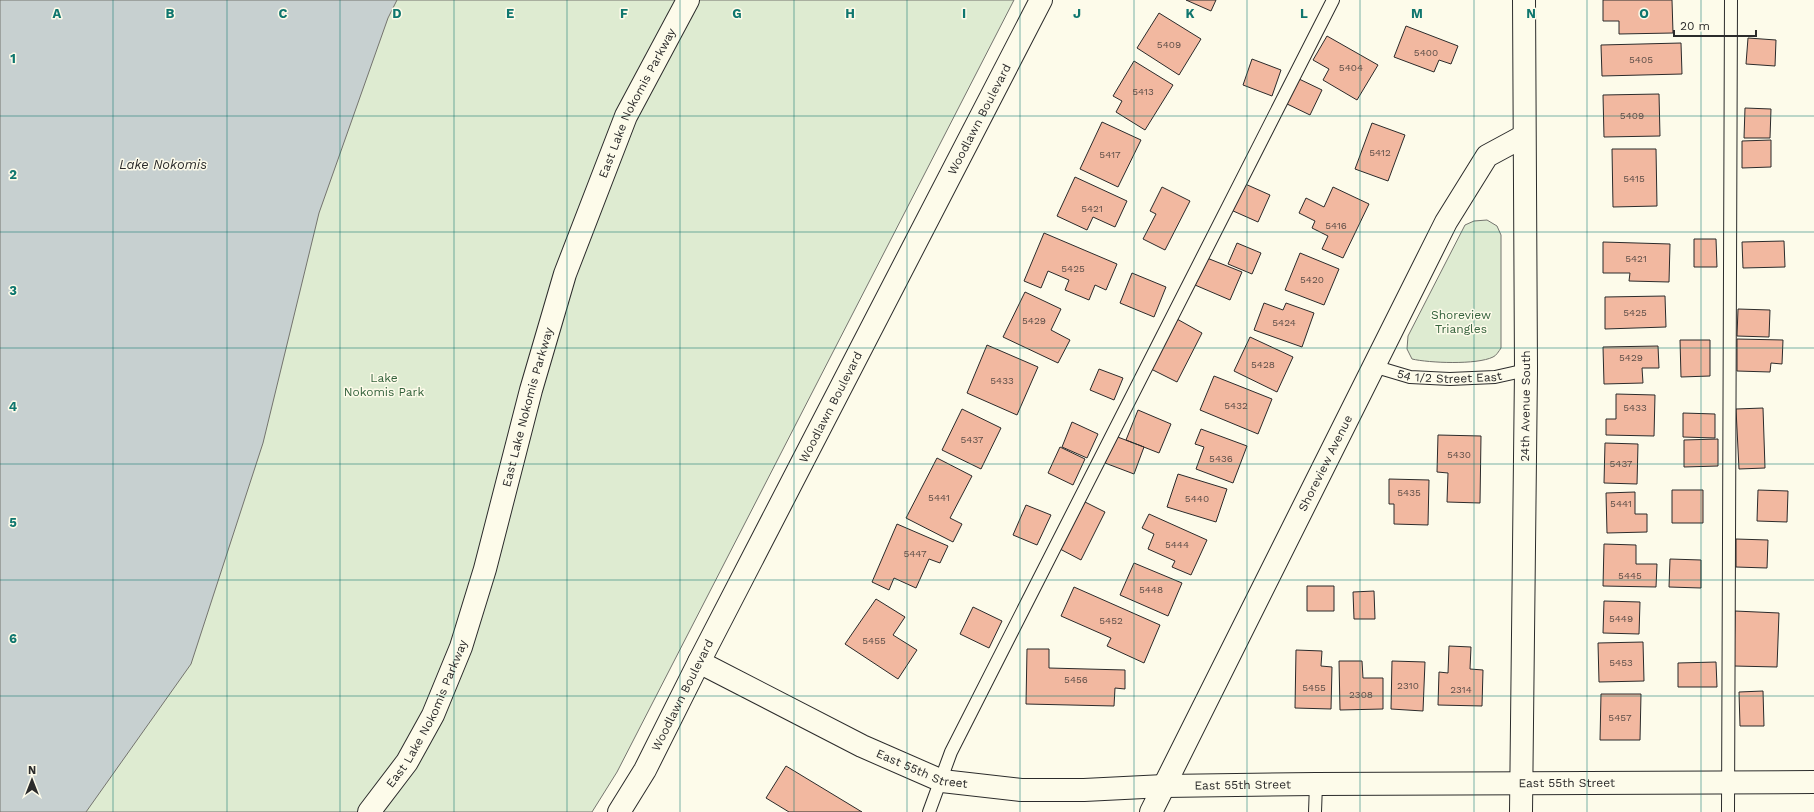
<svg xmlns="http://www.w3.org/2000/svg" width="1814" height="812" font-family="'Work Sans',sans-serif">
	<style>
		.green { fill: #deebd1; stroke: #74746e }
		.water { fill: #c7d0d0; stroke: #74746e }
		.building { fill: #f2b8a0; stroke: #2b2b2b }
		.lines { fill: none; stroke-linecap: round; stroke-linejoin: round }
		.lane-casing { stroke: #2b2b2b; stroke-width: 14 }
		.street-casing { stroke: #2b2b2b; stroke-width: 24 }
		.secondary-casing { stroke: #2b2b2b; stroke-width: 24 }
		.lane { stroke: #fdfbea; stroke-width: 12 }
		.street { stroke: #fdfbea; stroke-width: 22 }
		.secondary { stroke: #fdfbea; stroke-width: 22 }
		.grid { fill: none; stroke: #0f766e; stroke-width: 1; stroke-opacity: 0.55 }
		.labels { text-anchor: middle; stroke-width: 3; stroke-linejoin: round; paint-order: stroke }
		.number-label { font-size: 10px; fill: #5d4e48 }
		.street-label { font-size: 12px; fill: #2b2b2b; stroke: #fdfbea }
		.park-label { font-size: 12px; fill: #34623c; stroke: #fdfbea }
		.water-label { font-size: 13px; font-style: italic; fill: #2b2b2b; stroke: #fdfbea }
		.grid-label { font-size: 13px; text-anchor: middle; font-weight: bold; fill: #0f766e; stroke: #fdfbea; stroke-width: 3; stroke-linejoin: round; paint-order: stroke }
	</style>
	<rect width="100%" height="100%" fill="#fdfbea"/>
	<!-- green -->
	<path class="green" d="M0,0H1014L617,772L592,812H0Z
		M1487,220L1497,226L1501,235V348C1499,351 1496,356 1493,357C1477,365 1429,363 1412,359L1407,349L1408,336L1465,225L1474,221Z"/>
	<!-- water -->
	<path class="water" d="M0,0H397L388,18L319,213L263,443L191,664L86,812H0Z"/>
	<!-- building -->
	<path class="building" d="M1186,0H1216L1211,11Z
		M1603,0H1672L1673,33L1619,34V21H1603Z
		M1159,13L1201,39L1179,75L1137,48Z
		M1406,26L1458,46L1451,64L1439,60L1434,72L1394,57Z
		M1327,36L1378,65L1357,100L1323,80L1329,69L1313,60Z
		M1748,38L1776,40L1775,66L1746,64Z
		M1681,43L1682,74L1602,76L1601,45Z
		M1252,59L1281,70L1272,96L1243,85Z
		M1134,61L1173,85L1145,130L1116,112L1122,101L1113,96Z
		M1297,78L1322,90L1310,115L1285,103Z
		M1659,94L1660,136L1604,137L1603,95Z
		M1745,108L1771,109L1770,138H1744Z
		M1102,122L1141,140L1118,187L1080,169Z
		M1372,123L1405,135L1388,181L1355,169Z
		M1771,140V167L1742,168V141Z
		M1612,149H1656L1657,206L1613,207Z
		M1075,177L1127,201L1115,227L1093,217L1087,230L1057,216Z
		M1243,183L1270,195L1258,222L1231,210Z
		M1162,187L1190,201L1165,250L1143,239L1156,214L1150,211Z
		M1333,187L1369,204L1343,258L1322,249L1328,236L1312,228L1315,221L1299,213L1306,198L1324,207Z
		M1044,233L1117,264L1106,290L1095,285L1089,300L1065,290L1069,280L1048,271L1041,288L1024,281Z
		M1694,239H1716L1717,267H1694Z
		M1784,241L1785,267L1743,268L1742,242Z
		M1603,242L1670,244L1669,282L1629,281L1630,273H1603Z
		M1237,243L1261,253L1252,274L1228,264Z
		M1300,253L1339,269L1324,305L1285,290Z
		M1207,258L1242,272L1230,300L1195,285Z
		M1132,273L1166,287L1154,317L1120,303Z
		M1025,292L1061,309L1051,330L1070,340L1058,363L1003,337Z
		M1665,296L1666,327L1605,329V297Z
		M1264,303L1283,310L1286,303L1314,313L1302,347L1254,330Z
		M1738,309L1770,310L1769,337L1737,336Z
		M1177,319L1202,333L1177,382L1151,369Z
		M1250,337L1293,357L1277,392L1234,371Z
		M1737,339L1783,340L1782,364L1771,363L1770,372L1737,371Z
		M1680,340H1710V376L1681,377Z
		M987,345L1038,367L1017,415L967,393Z
		M1658,346L1659,368H1642L1643,383L1604,384L1603,347Z
		M1099,369L1123,378L1114,400L1090,390Z
		M1214,376L1272,399L1258,434L1200,410Z
		M1616,394L1655,395L1654,436L1606,435V419H1616Z
		M1763,408L1765,468L1739,469L1736,409Z
		M962,409L1001,428L981,469L942,450Z
		M1138,410L1171,424L1159,453L1126,440Z
		M1683,413L1715,414V438L1683,437Z
		M1072,422L1098,434L1087,458L1062,447Z
		M1201,429L1247,446L1233,483L1196,469L1204,447L1195,444Z
		M1438,435L1481,436L1480,503L1447,502L1448,473L1437,472Z
		M1115,436L1144,447L1134,474L1105,463Z
		M1718,439V466L1684,467V440Z
		M1605,443L1638,444L1637,484L1604,483Z
		M1060,447L1085,459L1073,485L1048,473Z
		M937,458L972,476L950,518L962,524L953,542L906,518Z
		M1178,474L1227,489L1216,522L1167,507Z
		M1389,479L1429,480L1428,525L1394,524V504H1389Z
		M1672,490H1703V523H1672Z
		M1758,490L1788,491L1787,522L1757,521Z
		M1635,492V514H1647V532L1607,533L1606,493Z
		M1085,502L1105,512L1081,560L1060,549Z
		M1026,505L1051,515L1037,545L1013,535Z
		M1149,514L1207,540L1191,575L1172,567L1175,561L1148,549L1154,534L1142,528Z
		M897,524L948,546L940,563L929,559L916,588L894,578L889,590L872,582Z
		M1736,539L1768,540L1767,568L1736,567Z
		M1604,544L1636,545V564H1657L1656,587L1603,586Z
		M1670,559L1701,560V588L1669,587Z
		M1134,563L1182,583L1168,616L1120,595Z
		M1307,586H1334V611H1307Z
		M1074,587L1160,625L1144,663L1107,646L1111,638L1061,616Z
		M1374,591L1375,619H1354L1353,592Z
		M876,599L905,617L893,635L917,650L898,679L845,644Z
		M1604,601L1640,602L1639,634L1603,633Z
		M973,607L1002,621L989,648L960,634Z
		M1735,611L1779,613L1777,667L1734,666Z
		M1643,642L1644,681L1599,682L1598,643Z
		M1449,646L1471,647L1470,669L1483,670L1482,706L1438,705L1439,672L1448,673Z
		M1027,649H1049V668L1125,670V689L1115,688L1114,706L1026,704Z
		M1296,650L1322,651L1321,666L1332,667L1331,709L1295,708Z
		M1339,661H1362L1363,678H1383V709L1340,710Z
		M1392,661L1425,662L1423,711L1391,709Z
		M1716,662L1717,687H1678V663Z
		M1763,691L1764,726H1740L1739,692Z
		M1601,694H1641L1640,740H1600Z
		M786,766L862,812H789L766,798Z"/>
	<g class="lines">
		<defs>
			<g id="lane">
				<path id="s1" d="M1373,366L1410,377L1450,379L1495,377L1526,370"/>
				<path d="M929,812L951,752L1333,0"/>
				<path d="M1315,812L1316,784"/>
				<path d="M1728,812L1731,0"/>
			</g>
			<g id="street">
				<path id="s2" d="M699,662L862,746L942,781L1021,790H1084L1164,786L1316,784L1814,782"/>
				<path id="s3" d="M619,812L645,770L699,662L1041,0"/>
				<path id="s4" d="M1151,812L1446,222L1487,156L1524,136"/>
				<path id="s5" d="M1521,812L1526,370L1524,0"/>
			</g>
			<g id="secondary">
				<path id="s6" d="M369,812L407,762L433,715L461,647L485,569L531,390L565,274L626,116L688,0"/>
			</g>
		</defs>
		<!-- lane casing -->
		<use href="#lane" class="lane-casing"/>
		<!-- street casing -->
		<use href="#street" class="street-casing"/>
		<!-- secondary casing -->
		<use href="#secondary" class="secondary-casing"/>
		<!-- lane -->
		<use href="#lane" class="lane"/>
		<!-- street -->
		<use href="#street" class="street"/>
		<!-- secondary -->
		<use href="#secondary" class="secondary"/>
	</g>
	<!-- grid -->
	<path class="grid" d="M113,0V812M227,0V812M340,0V812M454,0V812M567,0V812M680,0V812M794,0V812M907,0V812M1020,0V812M1134,0V812M1247,0V812M1360,0V812M1474,0V812M1587,0V812M1701,0V812M0,116H1814M0,232H1814M0,348H1814M0,464H1814M0,580H1814M0,696H1814"/>
	<g class="labels">
		<!-- number labels -->
		<g class="number-label">
			<text x="1169" y="48">5409</text>
			<text x="1426" y="56">5400</text>
			<text x="1641" y="63">5405</text>
			<text x="1351" y="71">5404</text>
			<text x="1143" y="95">5413</text>
			<text x="1632" y="119">5409</text>
			<text x="1380" y="156">5412</text>
			<text x="1110" y="158">5417</text>
			<text x="1634" y="182">5415</text>
			<text x="1092" y="212">5421</text>
			<text x="1336" y="229">5416</text>
			<text x="1636" y="262">5421</text>
			<text x="1073" y="272">5425</text>
			<text x="1312" y="283">5420</text>
			<text x="1635" y="316">5425</text>
			<text x="1034" y="324">5429</text>
			<text x="1284" y="326">5424</text>
			<text x="1631" y="361">5429</text>
			<text x="1263" y="368">5428</text>
			<text x="1002" y="384">5433</text>
			<text x="1236" y="409">5432</text>
			<text x="1635" y="411">5433</text>
			<text x="972" y="443">5437</text>
			<text x="1459" y="458">5430</text>
			<text x="1221" y="462">5436</text>
			<text x="1621" y="467">5437</text>
			<text x="1409" y="496">5435</text>
			<text x="939" y="501">5441</text>
			<text x="1197" y="502">5440</text>
			<text x="1621" y="507">5441</text>
			<text x="1177" y="548">5444</text>
			<text x="915" y="557">5447</text>
			<text x="1630" y="579">5445</text>
			<text x="1151" y="593">5448</text>
			<text x="1621" y="622">5449</text>
			<text x="1111" y="624">5452</text>
			<text x="874" y="644">5455</text>
			<text x="1621" y="666">5453</text>
			<text x="1076" y="683">5456</text>
			<text x="1408" y="689">2310</text>
			<text x="1314" y="691">5455</text>
			<text x="1461" y="693">2314</text>
			<text x="1361" y="698">2308</text>
			<text x="1620" y="721">5457</text>
		</g>
		<!-- street labels -->
		<g class="street-label">
			<text dy="4" stroke="none"><textPath href="#s6" startOffset="763">East Lake Nokomis Parkway</textPath></text>
			<text dy="4" stroke="none"><textPath href="#s3" startOffset="781">Woodlawn Boulevard</textPath></text>
			<text dy="4" stroke="none"><textPath href="#s1" startOffset="78">54 1/2 Street East</textPath></text>
			<text dy="4" stroke="none"><textPath href="#s5" startOffset="406">24th Avenue South</textPath></text>
			<text dy="4" stroke="none"><textPath href="#s6" startOffset="439">East Lake Nokomis Parkway</textPath></text>
			<text dy="4" stroke="none"><textPath href="#s3" startOffset="457">Woodlawn Boulevard</textPath></text>
			<text dy="4" stroke="none"><textPath href="#s4" startOffset="390">Shoreview Avenue</textPath></text>
			<text dy="4" stroke="none"><textPath href="#s3" startOffset="133">Woodlawn Boulevard</textPath></text>
			<text dy="4" stroke="none"><textPath href="#s6" startOffset="115">East Lake Nokomis Parkway</textPath></text>
			<text dy="4" stroke="none"><textPath href="#s2" startOffset="248">East 55th Street</textPath></text>
			<text dy="4" stroke="none"><textPath href="#s2" startOffset="896">East 55th Street</textPath></text>
			<text dy="4" stroke="none"><textPath href="#s2" startOffset="572">East 55th Street</textPath></text>
		</g>
		<!-- park labels -->
		<g class="park-label">
			<text x="1461" y="319">Shoreview<tspan x="1461" dy="14">Triangles</tspan></text>
			<text x="384" y="382">Lake<tspan x="384" dy="14">Nokomis Park</tspan></text>
		</g>
		<!-- water labels -->
		<g class="water-label">
			<text x="163" y="169">Lake Nokomis</text>
		</g>
	</g>
	<g class="grid-label">
		<text x="57" y="18">A</text>
		<text x="170" y="18">B</text>
		<text x="283" y="18">C</text>
		<text x="397" y="18">D</text>
		<text x="510" y="18">E</text>
		<text x="624" y="18">F</text>
		<text x="737" y="18">G</text>
		<text x="850" y="18">H</text>
		<text x="964" y="18">I</text>
		<text x="1077" y="18">J</text>
		<text x="1190" y="18">K</text>
		<text x="1304" y="18">L</text>
		<text x="1417" y="18">M</text>
		<text x="1531" y="18">N</text>
		<text x="1644" y="18">O</text>
		<text x="13" y="63">1</text>
		<text x="13" y="179">2</text>
		<text x="13" y="295">3</text>
		<text x="13" y="411">4</text>
		<text x="13" y="527">5</text>
		<text x="13" y="643">6</text>
	</g>
	<!-- north arrow -->
	<g transform="translate(32 780)" stroke="#fdfbea" stroke-width="3" paint-order="stroke">
	<path d="M0-3L7 15L0 10L-7 15Z" fill="#2b2b2b"/>
	<text y="-6" font-size="11" font-weight="bold" text-anchor="middle" fill="#2b2b2b">N</text>
	</g>
	<!-- scale -->
	<path d="M1674 30v6h82v-6" fill="none" stroke="#2b2b2b" stroke-width="2"/>
	<text x="1680" y="30" font-size="12" fill="#2b2b2b" stroke="#fdfbea" stroke-width="3" paint-order="stroke">20 m</text>
</svg>
